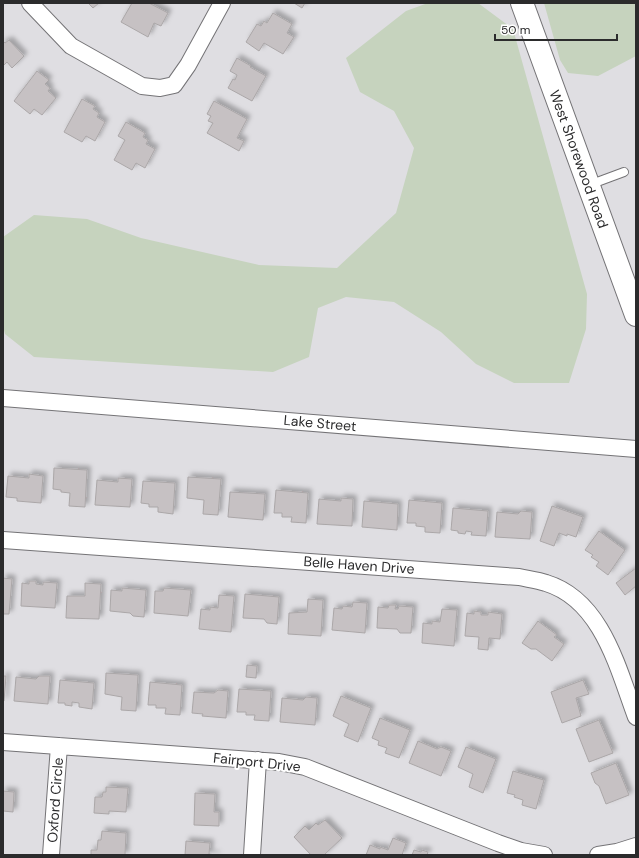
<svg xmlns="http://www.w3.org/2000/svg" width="639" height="858" font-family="'DM Sans',sans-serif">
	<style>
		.green { fill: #c6d3be }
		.building { fill: #c6c1c3; stroke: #aba7a8; filter: url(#shadow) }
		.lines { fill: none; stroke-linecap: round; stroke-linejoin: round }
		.service-casing { stroke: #747376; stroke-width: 10 }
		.minor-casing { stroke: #747376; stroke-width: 18 }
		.secondary-casing { stroke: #747376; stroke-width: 24 }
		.service { stroke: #fff; stroke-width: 8 }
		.minor { stroke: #fff; stroke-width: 16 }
		.secondary { stroke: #fff; stroke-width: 22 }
		.labels { text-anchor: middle; stroke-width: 4; stroke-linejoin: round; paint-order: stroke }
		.street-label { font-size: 14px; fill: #2b2b2c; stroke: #fff }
	</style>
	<defs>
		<filter id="shadow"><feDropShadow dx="3.5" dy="-3.5" stdDeviation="2" flood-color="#0004"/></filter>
	</defs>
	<rect width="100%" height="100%" fill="#dfdee2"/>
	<!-- green -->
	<path class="green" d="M428,3H478L513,29L587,294L586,329L569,383H514L476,364L441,332L394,302L346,297L318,308L309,357L273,372L34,357L5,334L3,326V237L34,215L87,219L141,238L259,265L337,268L396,213L414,148L394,111L360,92L346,58L406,11Z
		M544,3H636V56L598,76L568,73L560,60Z"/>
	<!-- building -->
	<path class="building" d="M88,3H99L93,8Z
		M132,3H149L168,13L161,26L154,23L148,37L121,22Z
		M294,3H305L302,8Z
		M273,13L292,24L287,33L294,37L283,54L264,43L259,51L246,42L257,24L261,26L264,21L267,23Z
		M9,40L24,56L12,68L7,62L3,66V41L5,43Z
		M237,58L251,66L250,67L266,76L252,101L228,88L233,79L235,80L237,75L230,71Z
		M37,71L49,80L45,84L50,88L48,91L56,98L42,115L34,109L30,114L14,101Z
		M82,99L95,106L93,109L99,113L97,117L105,122L95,141L86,136L82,142L64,132Z
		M214,101L247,119L237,138L244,141L239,151L207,133L213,123L208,121L211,116L207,114Z
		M126,122L145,133L143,137L148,140L146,144L155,149L145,168L136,163L132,170L114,160L125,140L118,136Z
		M54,468L87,470L85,507L69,506L70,493L61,492V490L53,489Z
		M29,474L43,476L41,503L17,501V498L6,497L8,476L29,478Z
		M188,477L221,479L218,515L203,514L204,500L187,498Z
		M118,478L132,479L130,507L95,505L97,480L118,482Z
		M143,481L175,483L173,514L158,512V507H149V504L141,503Z
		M276,490L308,493L306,523L291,522L292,517H282V513H274Z
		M230,492L265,494L263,520L228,517Z
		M341,498L353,499L352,526L317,524L319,499L341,501Z
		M409,500L442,503L440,533L425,532V527L416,526V523H407Z
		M364,501L398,504L397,530L362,527Z
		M552,506L583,517L576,537L567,534V536L559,533L554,546L540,541Z
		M453,508L488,511L486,536L471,535L472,532L466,531L465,534L458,533V531L451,530Z
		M521,511L532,512L530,539L495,537L497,512L518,514Z
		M599,531L625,550L608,575L596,566L599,562L591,557L593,555L585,550Z
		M636,568V586L625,595L616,583Z
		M3,578L12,579L9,614H3Z
		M29,581H36V584L43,585V582L57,583L55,608L21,606L22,583L29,584Z
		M85,583L101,584L99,619L66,618L67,596H85Z
		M122,588L146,590L144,617L133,616L130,613L110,611L111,590L122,591Z
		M164,588L191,590L188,616L154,613L155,591H163Z
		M245,594L279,597L277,624L267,623L264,619L243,618Z
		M219,595L234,596L231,632L199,629L201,609L210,610V607L218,608Z
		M308,599L323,600L321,636L288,634L289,613L307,612Z
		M353,602L367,603L365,633L332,630L334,608L342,609L343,606L352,607Z
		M389,605H396L395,609H398L399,606L413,607L411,633H400L397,629L377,628L378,607L388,608Z
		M442,609L457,610L454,646L422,643L423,623L432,624V621L440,622Z
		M474,611L481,612V615H488V612L502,614L500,639L489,638L488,650L478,649L479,637L465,636L467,613L474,614Z
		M538,621L557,635L554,637L564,644L552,661L536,649H531L522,643Z
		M247,665L257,666L256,678L246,677Z
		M106,673L138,675L136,711L121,710L122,697L105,694Z
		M3,676H6L4,701H3Z
		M39,676H50L48,704L14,701L16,677L36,679Z
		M60,680L94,683L92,709L79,707V703L72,702V706L65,705V703H58Z
		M583,680L589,694L576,698L581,716L562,723L551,692Z
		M150,682L182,685L180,715L165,714L166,708H156V705H148Z
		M239,689L271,691L269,721L254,720L255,715H246V712H237Z
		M218,690L228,691L226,718L202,716L203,714L192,713L194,692L214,693Z
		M341,696L371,708L358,742L344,736L349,724L333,716Z
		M306,697L317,698L315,725L280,722L282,698L303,700Z
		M380,718L410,730L399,758L385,753L387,748L378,745L379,741L372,738Z
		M599,720L613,753L589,762L576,729Z
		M418,741L437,749L441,747L451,751L441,776L409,763Z
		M466,747L496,759L483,793L469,787L473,774L458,767Z
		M616,763L629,795L606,804L599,786L595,783L591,773Z
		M513,771L544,780L536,809L522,805L523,800L514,797L515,795L507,793Z
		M106,787L128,788L126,812L109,811V814L94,813L95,797H102L103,792H106Z
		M3,791L14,792L13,812L3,811Z
		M195,793L215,794L214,812H219V826L194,825Z
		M325,820L342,838L324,855H311L294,837L305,826L309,830L316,823L318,825Z
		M102,831L126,833L125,855H91V850H97L98,840H101Z
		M393,838L406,843L402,855H366L370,845L380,849V847L388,850Z
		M186,841L210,843L209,854L217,855H185Z
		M414,850L421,852L422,850L428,852L427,855H412Z"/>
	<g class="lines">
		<defs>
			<path id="service" d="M589,185L624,172"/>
			<path id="minor" d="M30,3L71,46L142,86L160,88L174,85L188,65L222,3
				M3,398L636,449
				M3,540L519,577C528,579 538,580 546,583C602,600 618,669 636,717
				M3,742L279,762L305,767L498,843L521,851L544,855
				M51,855L59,746
				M252,855L258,760
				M598,855L617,852L636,846"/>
			<path id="secondary" d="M522,3L636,315"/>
		</defs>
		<!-- service casing -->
		<use href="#service" class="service-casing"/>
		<!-- minor casing -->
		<use href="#minor" class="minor-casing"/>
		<!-- secondary casing -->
		<use href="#secondary" class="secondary-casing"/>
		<!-- service -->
		<use href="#service" class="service"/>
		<!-- minor -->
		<use href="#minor" class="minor"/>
		<!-- secondary -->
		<use href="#secondary" class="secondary"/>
	</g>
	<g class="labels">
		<!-- street labels -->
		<g class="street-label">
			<text transform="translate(579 159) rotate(70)" y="5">West Shorewood Road</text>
			<text transform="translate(320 423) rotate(5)" y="5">Lake Street</text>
			<text transform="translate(359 565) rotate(4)" y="5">Belle Haven Drive</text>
			<text transform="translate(257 762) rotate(6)" y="5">Fairport Drive</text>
			<text transform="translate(55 800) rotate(-86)" y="5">Oxford Circle</text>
		</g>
	</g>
	<!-- border -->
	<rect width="639" height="858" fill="none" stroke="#2b2b2c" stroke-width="8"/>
	<!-- scale -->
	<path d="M495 34v6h122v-6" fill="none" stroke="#2b2b2c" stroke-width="2"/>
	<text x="501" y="34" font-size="12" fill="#2b2b2c" stroke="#ffffff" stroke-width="3" paint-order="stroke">50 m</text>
</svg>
